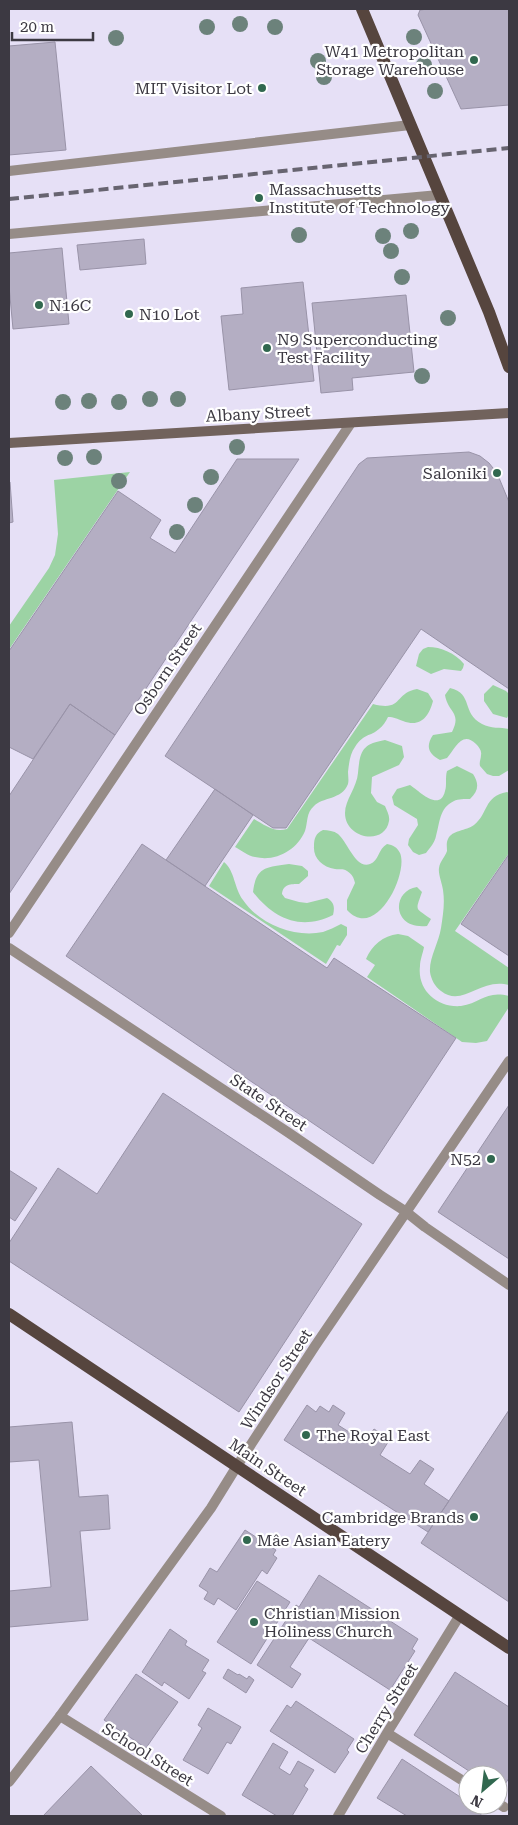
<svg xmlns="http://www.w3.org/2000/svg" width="518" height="1825" font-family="'Roboto Serif',serif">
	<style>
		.green { fill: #9cd3a4 }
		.building { fill: #b4aec3; stroke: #9993a8 }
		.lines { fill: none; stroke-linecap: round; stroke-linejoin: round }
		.service { stroke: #968c87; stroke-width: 10 }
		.minor { stroke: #968c87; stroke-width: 10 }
		.tertiary { stroke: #968c87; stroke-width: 10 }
		.secondary { stroke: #71625c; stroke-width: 10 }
		.primary { stroke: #56453e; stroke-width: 12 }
		.rail { stroke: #676470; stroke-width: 4; stroke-dasharray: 10 5; stroke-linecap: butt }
		.tree { fill: #6c827b }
		.poi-dot { fill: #31684f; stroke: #fff; stroke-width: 2 }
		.labels { text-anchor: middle; stroke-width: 4.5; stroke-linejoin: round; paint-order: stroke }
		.poi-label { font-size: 16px; fill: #3c3942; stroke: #fff; text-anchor: start }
		.street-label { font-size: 16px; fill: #3c3942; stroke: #fff }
	</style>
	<rect width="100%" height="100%" fill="#e6e0f6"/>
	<!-- green -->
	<path class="green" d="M130,472L10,648L9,647V626L49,568L55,555L58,534L54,480Z
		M428,647C441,647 455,653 464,664L463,668L461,671L444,669L431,674L416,666L419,654L423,649Z
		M493,685L506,691L509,694V714L507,718L493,714L484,701V694Z
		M450,688C474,694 461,713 482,724C491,729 500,727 509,729V770L499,776H493L487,774L480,766C479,762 481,759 481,755C482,751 479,747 476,744C462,730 455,749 447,758L440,760C429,754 425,747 433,735L452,732C462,712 448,713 445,695Z
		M417,689L428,693L433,701C429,716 421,728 403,721C397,719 394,717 388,717C386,721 383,726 379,729C370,737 364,733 355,747C350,754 349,763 348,772C348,776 349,780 348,784C342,800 322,797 314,806C306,813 308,822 305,831C297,850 276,862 255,857C248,856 241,850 235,847L254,819C265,825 274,833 287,829L373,704C403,712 394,693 417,689Z
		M385,740L402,746L404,757L399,765L372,777L371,793L377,802L385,806C387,811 390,816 389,821C385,846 345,839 345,813C345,800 357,787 358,773C360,751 362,744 385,740Z
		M457,766L473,774C479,783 479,791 470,799C465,799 458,799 454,801C439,808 440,823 436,836C435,842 430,848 426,853L419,855L413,852L408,845L409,839L418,825L417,819L394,805L392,797L397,789L410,785C418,790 440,813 445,791C447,785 445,778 447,771Z
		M507,792L509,793V853L455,931L509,968V985C480,977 463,1008 441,991C435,987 431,979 430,972C429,958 439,942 441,928C443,915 445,903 443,890C442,883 438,874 439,868C440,861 445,857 447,851C447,847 446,843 448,839C452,830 466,831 474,825C489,813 483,797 507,792Z
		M323,830C328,830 334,831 338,834C347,841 356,870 370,864C379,861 378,849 387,844C393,845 397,847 400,853C409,873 376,942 347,910V900L355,883C354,878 352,874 347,871C342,868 340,870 335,869C322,867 313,858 314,846C314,838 316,833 323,830Z
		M224,862C235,871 234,888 243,900C259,924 294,938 323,932C329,930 335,927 341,924L347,927V935L340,946L337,945L326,964L209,886Z
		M289,864L302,866L308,871V876L299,884C291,884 283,884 282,894L285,898L299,902L307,903L327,898C334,902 335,907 333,915C301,931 274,919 253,892C256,867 266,867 289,864Z
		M417,887L422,892C415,912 415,907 431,919L427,926C392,930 391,891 417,887Z
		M398,934L408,936L424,947C423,953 420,960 420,966C417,990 437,1008 461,1006C481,1003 486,990 509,996V1007L487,1041L476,1043L462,1042L367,977L375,965L366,959C372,945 383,936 398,934Z"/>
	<!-- building -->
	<path class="building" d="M428,9H509V105L461,109L418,15L420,10Z
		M55,42L66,150L9,155V46Z
		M144,239L146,264L80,270L77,245Z
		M62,248L69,324L13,329L9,286V253Z
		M303,282L314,381L229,390L221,316L243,314L241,288Z
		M406,295L414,372L352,378L353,390L321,393L312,303Z
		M469,452L480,456L489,463L497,473L509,502V689L421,629L286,828H273L165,756L359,464L367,458Z
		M237,459H299L115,735L70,704L33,759L9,747V651L118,491L161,520L150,538L175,553Z
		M9,482H10L13,522L9,523Z
		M70,704L115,735L9,894V796Z
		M215,789L253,815L205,886L166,860Z
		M142,844L327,968L334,958L456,1038L373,1164L66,956Z
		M509,854V956L461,924Z
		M163,1093L362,1224L239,1412L9,1261V1243L58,1168L97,1194Z
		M509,1105V1259L438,1212Z
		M9,1170L37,1188L15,1221L9,1217Z
		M307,1405L316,1412L320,1406L329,1412L333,1405L345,1413L338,1425L365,1442L374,1429L390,1439L380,1455L410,1474L420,1460L434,1469L424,1484L449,1501L428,1532L284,1440Z
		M509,1410V1602L421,1543Z
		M72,1422L79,1497L108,1495L110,1529L80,1531L88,1620L9,1627V1591L51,1587L39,1460L9,1462V1427Z
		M245,1530L276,1550L273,1555L277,1558L267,1574L262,1570L236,1610L218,1598L214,1605L204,1599L208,1592L199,1586L210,1568L217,1572Z
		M319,1575L418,1639L412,1649L415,1651L390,1690L309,1638L290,1667L301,1674L292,1688L257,1665L296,1605L299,1607Z
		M257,1581L290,1602L251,1664L217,1642Z
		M170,1629L187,1641L185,1645L209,1660L202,1671L206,1673L189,1699L164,1682L162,1686L142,1672Z
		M228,1669L238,1675L239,1674L247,1679L249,1676L254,1680L246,1693L223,1678Z
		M455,1672L509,1707V1778L500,1792L498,1790V1775H475L414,1735Z
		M136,1674L178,1702L146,1748L104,1720Z
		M296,1701L354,1739L347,1750L349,1752L335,1773L270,1731L287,1705L291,1708Z
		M208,1708L241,1727L231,1744L227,1742L208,1774L183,1760L202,1728L198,1725Z
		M273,1743L288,1752L279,1768L290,1775L298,1761L314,1770L304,1786L308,1789L292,1816H277L242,1795Z
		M402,1759L468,1802V1805H473L483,1811L480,1816H407L377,1798Z
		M91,1766L142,1815L140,1816H43Z"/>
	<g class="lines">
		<!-- service -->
		<path class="service" d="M9,171L410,125
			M9,234L439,195"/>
		<!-- minor -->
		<path class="minor" d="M9,933L351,423
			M9,948L289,1133L380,1195L405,1211L425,1227L509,1285
			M237,1466L315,1346L509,1061
			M60,1716L221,1816
			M387,1733L468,1784
			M498,1803L504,1807
			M338,1816L387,1733L460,1615"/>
		<!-- tertiary -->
		<path class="tertiary" d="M9,1782L60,1716L211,1508L237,1466"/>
		<!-- secondary -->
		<path class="secondary" d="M9,443L509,413"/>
		<!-- primary -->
		<path class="primary" d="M362,9L489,312L509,367
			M9,1314L509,1648"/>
		<!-- rail -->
		<path class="rail" d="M9,199L509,148"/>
	</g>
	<!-- trees -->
	<g class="tree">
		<circle cx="240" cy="24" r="8"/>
		<circle cx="207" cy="27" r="8"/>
		<circle cx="275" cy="27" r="8"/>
		<circle cx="414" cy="37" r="8"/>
		<circle cx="116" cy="38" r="8"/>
		<circle cx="318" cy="61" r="8"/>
		<circle cx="424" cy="65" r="8"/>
		<circle cx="324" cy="77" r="8"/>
		<circle cx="435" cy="91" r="8"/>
		<circle cx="411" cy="231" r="8"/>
		<circle cx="299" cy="235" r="8"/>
		<circle cx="383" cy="236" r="8"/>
		<circle cx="391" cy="251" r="8"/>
		<circle cx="402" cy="277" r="8"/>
		<circle cx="448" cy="318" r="8"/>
		<circle cx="422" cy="376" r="8"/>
		<circle cx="150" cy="399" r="8"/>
		<circle cx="178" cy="399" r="8"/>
		<circle cx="89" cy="401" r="8"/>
		<circle cx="63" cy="402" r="8"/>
		<circle cx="119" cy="402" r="8"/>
		<circle cx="237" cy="447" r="8"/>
		<circle cx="94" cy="457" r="8"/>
		<circle cx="65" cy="458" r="8"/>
		<circle cx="211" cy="477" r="8"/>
		<circle cx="119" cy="481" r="8"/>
		<circle cx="195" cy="505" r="8"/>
		<circle cx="177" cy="532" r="8"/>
	</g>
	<!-- markers -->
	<g class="poi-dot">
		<circle cx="474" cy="60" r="5"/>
		<circle cx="262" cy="88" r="5"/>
		<circle cx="259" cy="198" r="5"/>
		<circle cx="39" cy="305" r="5"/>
		<circle cx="129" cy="314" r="5"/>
		<circle cx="267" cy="348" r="5"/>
		<circle cx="497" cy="473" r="5"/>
		<circle cx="491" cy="1159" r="5"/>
		<circle cx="306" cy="1435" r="5"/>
		<circle cx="474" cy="1517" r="5"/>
		<circle cx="247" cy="1540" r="5"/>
		<circle cx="254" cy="1622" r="5"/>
	</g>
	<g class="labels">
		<!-- poi labels -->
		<g class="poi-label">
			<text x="464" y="57" text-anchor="end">W41 Metropolitan<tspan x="464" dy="18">Storage Warehouse</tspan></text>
			<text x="252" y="94" text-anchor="end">MIT Visitor Lot</text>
			<text x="269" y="195">Massachusetts<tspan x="269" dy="18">Institute of Technology</tspan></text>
			<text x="49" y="311">N16C</text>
			<text x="139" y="320">N10 Lot</text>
			<text x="277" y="345">N9 Superconducting<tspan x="277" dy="18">Test Facility</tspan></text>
			<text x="487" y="479" text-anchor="end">Saloniki</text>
			<text x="481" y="1165" text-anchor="end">N52</text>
			<text x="316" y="1441">The Royal East</text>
			<text x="464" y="1523" text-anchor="end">Cambridge Brands</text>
			<text x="257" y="1546">Mâe Asian Eatery</text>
			<text x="264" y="1619">Christian Mission<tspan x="264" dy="18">Holiness Church</tspan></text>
		</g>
		<!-- street labels -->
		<g class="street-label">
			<text transform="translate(258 413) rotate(-3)" y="6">Albany Street</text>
			<text transform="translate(167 669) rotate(-56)" y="6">Osborn Street</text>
			<text transform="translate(269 1102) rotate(34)" y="6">State Street</text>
			<text transform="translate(276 1379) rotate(-57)" y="6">Windsor Street</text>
			<text transform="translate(268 1467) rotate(34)" y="6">Main Street</text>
			<text transform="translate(386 1708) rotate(-58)" y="6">Cherry Street</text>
			<text transform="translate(148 1754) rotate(32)" y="6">School Street</text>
		</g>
	</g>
	<!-- border -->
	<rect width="518" height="1825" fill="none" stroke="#3c3942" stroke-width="20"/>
	<!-- north arrow -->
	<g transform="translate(483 1790) rotate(208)"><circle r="24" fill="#ffffff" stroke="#b1b0b3"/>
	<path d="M0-4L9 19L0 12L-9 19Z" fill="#31684f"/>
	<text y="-8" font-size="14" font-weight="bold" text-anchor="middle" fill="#3c3942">N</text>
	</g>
	<!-- scale -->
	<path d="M12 32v8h81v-8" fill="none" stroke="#3c3942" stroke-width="2.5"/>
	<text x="20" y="32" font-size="15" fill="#3c3942" stroke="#ffffff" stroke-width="4" paint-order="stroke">20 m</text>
</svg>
